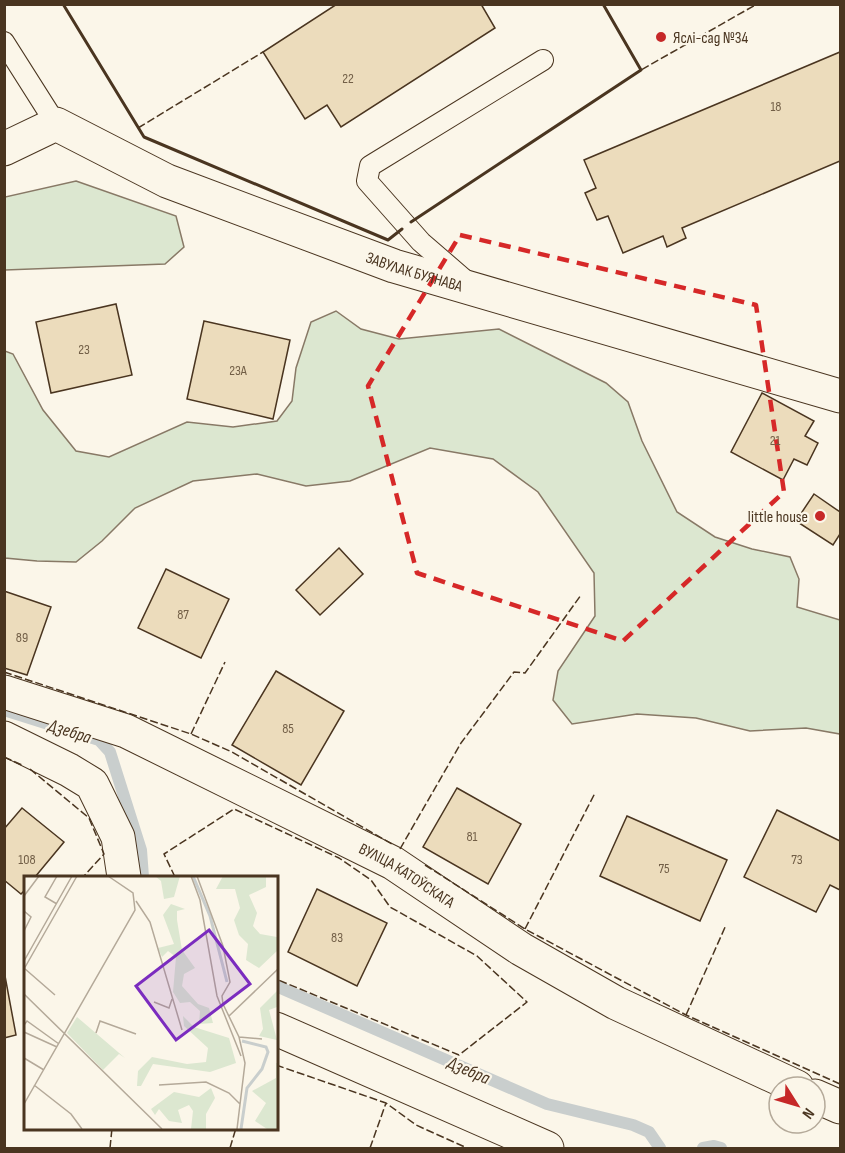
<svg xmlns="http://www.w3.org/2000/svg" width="845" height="1153" font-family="'Sofia Sans Condensed',sans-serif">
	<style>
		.green { fill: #dce7d0; stroke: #887966; stroke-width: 1.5 }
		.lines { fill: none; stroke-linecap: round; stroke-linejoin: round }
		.stream { stroke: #c9cecd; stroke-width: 12 }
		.building { fill: #ecdcbc; stroke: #4a3520; stroke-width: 1.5 }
		.lane-casing { stroke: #4a3520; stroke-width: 22 }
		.street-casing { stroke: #4a3520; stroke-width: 35 }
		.lane { stroke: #fbf6e9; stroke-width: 20 }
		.street { stroke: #fbf6e9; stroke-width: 33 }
		.fence { stroke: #4a3520; stroke-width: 1.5; stroke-dasharray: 8 3; stroke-linecap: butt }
		.wall { stroke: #4a3520; stroke-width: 3 }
		.marked { fill: none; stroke: #d62828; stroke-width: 4.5; stroke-dasharray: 12 8; stroke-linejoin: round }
		.poi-dot { fill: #c62828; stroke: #fbf6e9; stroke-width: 2 }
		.labels { text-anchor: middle; stroke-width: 4.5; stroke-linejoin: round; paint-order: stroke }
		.number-label { font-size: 14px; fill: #725f47 }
		.poi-label { font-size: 16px; fill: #4a3520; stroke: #fbf6e9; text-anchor: start }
		.street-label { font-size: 16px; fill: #4a3520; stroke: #fbf6e9 }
		.water-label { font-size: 18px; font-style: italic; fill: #4a3520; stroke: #fbf6e9 }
		.inset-river { fill: none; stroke: #c9cecd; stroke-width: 3 }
		.inset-road { fill: none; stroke: #b4a999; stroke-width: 1.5 }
		.view { fill: #7b2cbf; fill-opacity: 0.15; stroke: #7b2cbf; stroke-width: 3 }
		.inset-edge { fill: none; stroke: #4a3520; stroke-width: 3 }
	</style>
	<rect width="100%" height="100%" fill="#fbf6e9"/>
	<!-- green -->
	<path class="green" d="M76,181L176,216L184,247L165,264L5,270V197Z
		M336,311L361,329L399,339L499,329L606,383L628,402L642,441L677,512L715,537L752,549L790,557L799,579L797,607L840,620V734L806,728L750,731L696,718L637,714L572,724L553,700L558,671L595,616L594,573L538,492L493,459L430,448L350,481L306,486L257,474L193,481L135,508L102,541L76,562L37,561L5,558V351L13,354L43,410L76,451L109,457L187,422L233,427L277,421L292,401L296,368L311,322Z"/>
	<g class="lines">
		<!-- stream -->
		<path class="stream" d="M4,710L99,740L110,752L141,850L143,877
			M276,986L547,1104L633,1125L649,1132L660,1148
			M703,1148L714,1146L721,1148"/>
	</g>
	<!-- building -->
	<path class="building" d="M337,4H481L495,28L341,127L327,105L305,119L263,52Z
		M840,52V161L682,228L686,238L667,247L663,236L623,253L608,216L597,220L585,193L596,188L584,160Z
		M116,304L132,375L51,393L36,322Z
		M204,321L290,340L273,419L187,399Z
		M762,393L814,421L805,436L818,443L807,465L794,459L783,480L731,452Z
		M814,494L840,512V534L833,545L796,521Z
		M339,548L363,574L320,615L296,590Z
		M166,569L229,599L201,658L138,628Z
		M4,591L51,607L27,675L4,668Z
		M276,671L344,711L301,785L232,745Z
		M457,788L521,824L488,884L423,847Z
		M22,808L64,842L35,877H26V889L21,894L4,880V829Z
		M777,810L840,841V890L830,885L816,912L744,877Z
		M627,816L727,860L700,921L600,876Z
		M317,889L387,923L357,986L288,952Z
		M5,976L16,1035L4,1038V977Z"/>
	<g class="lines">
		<defs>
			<path id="lane" d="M4,42L56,124
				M465,280L421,242L367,181L370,166L543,60"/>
			<g id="street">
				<path id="s1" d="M4,149L56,124L167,181L394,266L840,396"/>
				<path id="s2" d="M4,692L126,731L393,863L521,949L616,1003L797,1087"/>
				<path d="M4,738L69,770L92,784L118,837L124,877"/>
				<path d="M276,1029L547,1148"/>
				<path d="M815,1096L840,1107"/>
			</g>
		</defs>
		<!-- lane casing -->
		<use href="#lane" class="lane-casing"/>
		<!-- street casing -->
		<use href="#street" class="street-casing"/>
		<!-- lane -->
		<use href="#lane" class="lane"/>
		<!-- street -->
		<use href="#street" class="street"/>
		<!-- fence -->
		<path class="fence" d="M603,4L641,70L757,4
			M138,128L263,52
			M4,672L191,734L232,752L392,844
			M191,734L225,662
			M4,757L22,765
			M30,769L89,818L104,854L83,877
			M400,849L461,743L514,672L525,673L581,595
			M425,865L525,929L686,1015L840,1084
			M175,877L164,854L234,809L339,858L371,880L390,907L477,956L527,1002L459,1055L276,979
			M525,929L595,793
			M686,1015L726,925
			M276,1065L386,1103L416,1125L467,1148
			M110,1148L112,1128
			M230,1148L236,1128
			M370,1148L386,1103"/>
		<!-- wall -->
		<path class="wall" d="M63,4L144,137L388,240L402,229
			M411,222L641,70L603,4"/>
	</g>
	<!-- marked area -->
	<path class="marked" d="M460,235L756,305L784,492L623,641L417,573L368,386Z"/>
	<!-- markers -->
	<g class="poi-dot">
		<circle cx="661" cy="37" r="6"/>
		<circle cx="820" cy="516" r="6"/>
	</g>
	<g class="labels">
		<!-- number labels -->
		<g class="number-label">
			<text x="348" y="83">22</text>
			<text x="776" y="111">18</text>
			<text x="84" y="354">23</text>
			<text x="238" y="375">23А</text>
			<text x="775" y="445">21</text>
			<text x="183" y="619">87</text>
			<text x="22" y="642">89</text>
			<text x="288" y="733">85</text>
			<text x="472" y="841">81</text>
			<text x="27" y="864">108</text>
			<text x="797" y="864">73</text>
			<text x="664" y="873">75</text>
			<text x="337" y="942">83</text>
		</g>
		<!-- poi labels -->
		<g class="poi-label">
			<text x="673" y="43">Яслі-сад №34</text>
			<text x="808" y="522" text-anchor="end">little house</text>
		</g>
		<!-- street labels -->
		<g class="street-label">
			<text dy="6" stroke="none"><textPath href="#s1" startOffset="446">ЗАВУЛАК БУЯНАВА</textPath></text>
			<text dy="6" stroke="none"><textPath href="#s2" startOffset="444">ВУЛІЦА КАТОЎСКАГА</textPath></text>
		</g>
		<!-- water labels -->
		<g class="water-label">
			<text transform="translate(70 731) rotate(18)" y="6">Дзебра</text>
			<text transform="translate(469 1070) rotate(24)" y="6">Дзебра</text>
		</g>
	</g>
	<!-- overview -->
	<g transform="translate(24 876)">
		<rect width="254" height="254" fill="#fbf6e9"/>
		<path d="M131,0H156L150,21L140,23L137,5ZM199,0H242V11L225,19L233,37L229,50L236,58L253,61V75L235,92L222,84L224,68L215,59L210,44L216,32L211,13H192ZM147,28L161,33L153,35V44L158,74L171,92L160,98L158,110L174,128L185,132L189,147L175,148L176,135L166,126L156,127L149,116L152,81L144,75L138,81L134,72L150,68L139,39ZM253,115V131L245,134L253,164L235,160L239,153L236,132ZM159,140L170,151L205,162L212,187L186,196L129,188L117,210H113L114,195L128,181L163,188L182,186L184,172L160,150ZM53,141L101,182L95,178L79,194L43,157ZM252,187H253V253H243L231,245L242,227L228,215L252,202ZM187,212L191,222L182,238V253H167L169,235L165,229L154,234L158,247L145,245L135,233L131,239L127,233L150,216L175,221Z" fill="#dce7d0"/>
		<path class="inset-river" d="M169,0L186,40L203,106M217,253L223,212L238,193L244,176L242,171L218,165"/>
		<path class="inset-road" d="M33,0L21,21L33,28M167,0L176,24L193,120L217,180M173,0L199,70L206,106L198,120L199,128L215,161L221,187L213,253M0,20L15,0M112,25L126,46L158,154M0,35L7,41L0,55M0,85L48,0M0,92L31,119M0,93L53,0M0,118L138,253M130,126L145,132L148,123M205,140L254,93M0,149L3,145L35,168M0,156L33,171M72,157L76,145L112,158M215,161L238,163M0,182L20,194M10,209L47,238L58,253M135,209L182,206L205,217L216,228M0,228L111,34L109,17L84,0"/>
		<path class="view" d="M185,54L226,108L152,164L112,110Z"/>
		<rect width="254" height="254" class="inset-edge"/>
	</g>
	<!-- border -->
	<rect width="845" height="1153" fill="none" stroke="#4a3520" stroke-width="12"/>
	<!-- north arrow -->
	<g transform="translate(797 1105) rotate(127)"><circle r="28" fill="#fbf6e9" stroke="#b4a999" stroke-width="1.5"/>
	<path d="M0-4.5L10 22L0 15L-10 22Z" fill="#c62828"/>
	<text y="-9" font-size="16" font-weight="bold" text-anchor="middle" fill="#4a3520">N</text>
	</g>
</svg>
